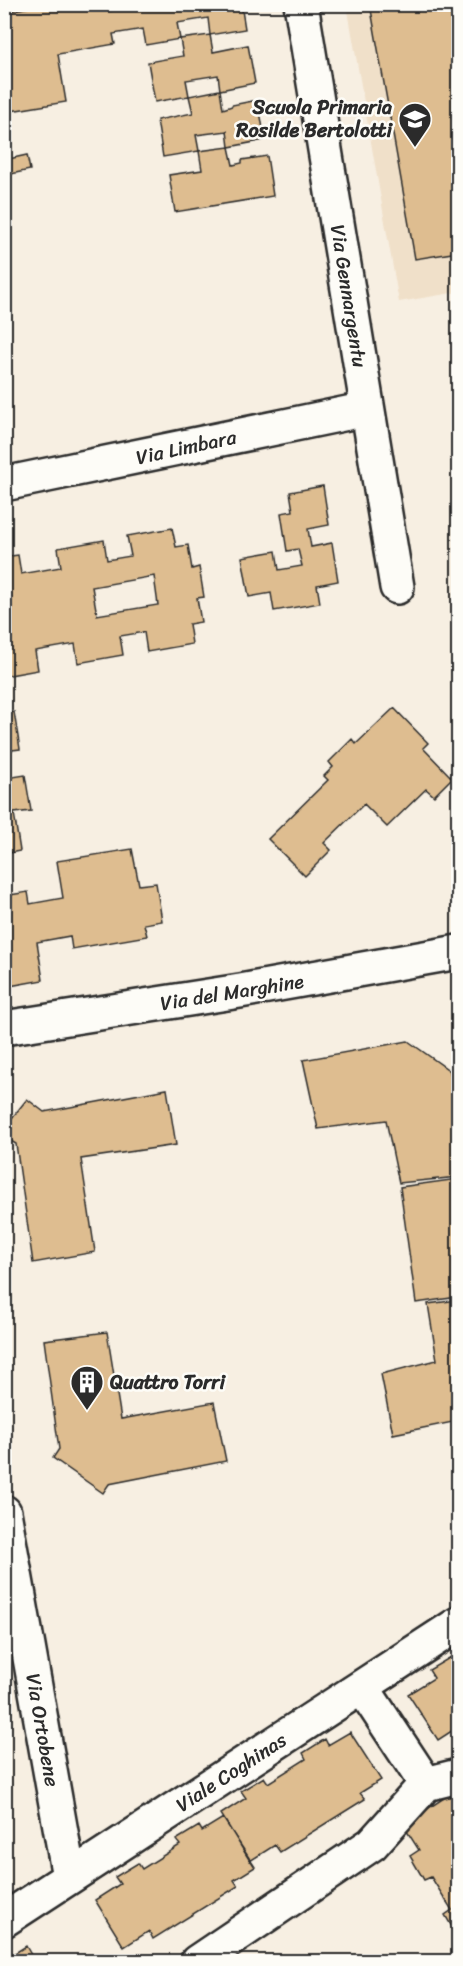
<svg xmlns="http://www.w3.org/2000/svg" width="463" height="1966" font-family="Sriracha,sans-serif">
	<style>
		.built { fill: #f0e0c9 }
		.building { fill: #debd90; stroke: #2b2b2b; stroke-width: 1.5; fill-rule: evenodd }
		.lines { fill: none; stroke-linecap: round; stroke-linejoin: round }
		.minor-casing { stroke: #2b2b2b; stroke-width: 38 }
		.minor { stroke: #fdfcf7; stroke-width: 33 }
		.labels { text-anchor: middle; stroke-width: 5; stroke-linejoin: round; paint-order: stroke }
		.poi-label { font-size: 20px; font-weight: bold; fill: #2b2b2b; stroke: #fdfcf7; text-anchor: end }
		.street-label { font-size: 20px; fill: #2b2b2b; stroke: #fdfcf7 }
	</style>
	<rect width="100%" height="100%" fill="#f7efe2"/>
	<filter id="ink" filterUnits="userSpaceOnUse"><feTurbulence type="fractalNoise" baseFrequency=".0167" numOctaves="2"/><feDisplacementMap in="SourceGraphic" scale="12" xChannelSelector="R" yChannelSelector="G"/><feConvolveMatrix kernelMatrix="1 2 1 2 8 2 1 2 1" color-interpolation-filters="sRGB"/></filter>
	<g filter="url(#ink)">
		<!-- built -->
		<path class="built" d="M347,5H458V292L399,302Z"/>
		<!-- building -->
		<path class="building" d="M46,4H108L110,11L147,4H241L245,29L210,35L208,18L177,23L180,39L146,45L143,29L113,34L115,44L58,54L66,102L4,112V12Z
			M370,4H458V252L415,259Z
			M210,35L213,52L248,45L255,83L220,90L218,75L186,80L189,96L155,102L148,62L183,56L180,39Z
			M220,90L223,109L232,106V105L258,100L265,140L229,147L227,131L196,135L199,151L163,157L157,120L193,113L189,96Z
			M229,147L233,165L242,163V160L267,156L273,196L175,212L169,175L202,170L199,151Z
			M27,155L30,170L6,175L4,160Z
			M323,486L329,525L308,529L311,547L332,543L338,581L317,585L320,603L274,611L271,593L249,597L242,557L276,551L279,570L302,566L298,549L287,551L281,513L293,511L290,492Z
			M172,528L176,547L188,545L192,569L199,567L204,597L197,598L201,622L189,624L192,644L147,652L144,632L120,636L123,655L78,663L75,644L35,651L38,670L4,676V557L18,555L21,574L61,567L58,548L104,540L107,560L131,556L127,536ZM154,576L158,605L97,615L92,587Z
			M394,708L428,743L423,748L452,778L434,796L426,789L387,827L364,804L324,843L331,850L305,876L268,839L328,780L324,776L333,767L329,762L352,739L356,744Z
			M14,712L20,749L4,751V714Z
			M4,762L7,778L25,775L31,811L14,813L20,851L4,854Z
			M132,849L139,885L156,883L162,921L144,924L147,936L72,949L70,936L37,942L43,980L4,987V896L28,892L30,904L63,898L57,861Z
			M408,1041L450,1071L458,1126V1177L399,1183L386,1120L318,1129L303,1060Z
			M167,1089L176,1145L81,1159L95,1252L33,1263L16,1144L4,1137V1128L27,1099L44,1112Z
			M458,1179V1297L416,1303L400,1187Z
			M458,1300V1421L393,1434L381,1374L437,1360L428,1304Z
			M107,1332L121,1419L214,1402L226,1461L109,1484L103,1493L53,1458L59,1449L44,1340Z
			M451,1657L455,1663L458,1661V1727L438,1740L408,1694L434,1678L429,1670Z
			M350,1732L381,1780L360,1793L365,1799L280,1852L275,1845L250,1861L221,1814L246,1798L241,1791L264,1777L268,1783L306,1759L303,1753L325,1739L328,1745Z
			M450,1794L458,1807V1937L445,1915L452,1910L431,1877L424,1880L410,1856L419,1850L403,1825Z
			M223,1818L255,1867L234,1880L238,1886L153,1939L149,1931L124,1947L95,1900L120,1884L115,1877L138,1863L142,1869L180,1845L176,1840L199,1826L202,1831Z
			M26,1946L35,1962H4V1960Z"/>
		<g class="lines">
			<defs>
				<path id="minor" d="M301,4L397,587
					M4,484L367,409
					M4,1028L240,991L458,952
					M4,1512L69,1877
					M362,1687L426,1784
					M4,1920L458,1624
					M197,1962L372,1844L426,1784L458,1776"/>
			</defs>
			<!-- minor casing -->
			<use href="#minor" class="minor-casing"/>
			<!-- minor -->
			<use href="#minor" class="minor"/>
		</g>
	</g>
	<!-- icons -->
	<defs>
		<symbol id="school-pin" viewBox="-11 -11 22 30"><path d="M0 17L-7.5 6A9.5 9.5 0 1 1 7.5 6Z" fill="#2b2b2b" stroke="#fdfcf7"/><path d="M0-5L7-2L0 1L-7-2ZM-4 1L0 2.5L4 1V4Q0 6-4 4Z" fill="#fff"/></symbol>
		<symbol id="building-pin" viewBox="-11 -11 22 30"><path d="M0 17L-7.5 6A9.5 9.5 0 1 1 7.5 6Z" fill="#2b2b2b" stroke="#fdfcf7"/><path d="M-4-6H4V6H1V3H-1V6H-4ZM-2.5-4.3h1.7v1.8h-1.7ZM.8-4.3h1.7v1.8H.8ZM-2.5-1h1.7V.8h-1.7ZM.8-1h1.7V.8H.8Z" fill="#fff"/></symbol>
	</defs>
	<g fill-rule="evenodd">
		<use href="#school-pin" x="396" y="100" width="38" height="52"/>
		<use href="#building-pin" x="68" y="1363" width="38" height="52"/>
	</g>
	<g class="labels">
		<!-- poi labels -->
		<g class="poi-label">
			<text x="392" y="114">Scuola Primaria<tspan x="392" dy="23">Rosilde Bertolotti</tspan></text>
			<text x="110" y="1389" text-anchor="start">Quattro Torri</text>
		</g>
		<!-- street labels -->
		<g class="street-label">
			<text transform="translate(349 296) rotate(81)" y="7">Via Gennargentu</text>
			<text transform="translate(186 447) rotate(-12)" y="7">Via Limbara</text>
			<text transform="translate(232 992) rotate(-9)" y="7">Via del Marghine</text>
			<text transform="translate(43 1730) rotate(80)" y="7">Via Ortobene</text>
			<text transform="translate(231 1772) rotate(-33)" y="7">Viale Coghinas</text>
		</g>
	</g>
	<!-- margin -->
	<rect width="463" height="1966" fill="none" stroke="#fdfcf7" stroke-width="24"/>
	<rect x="12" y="12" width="439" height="1942" fill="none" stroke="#2b2b2b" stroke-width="2" filter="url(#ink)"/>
</svg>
